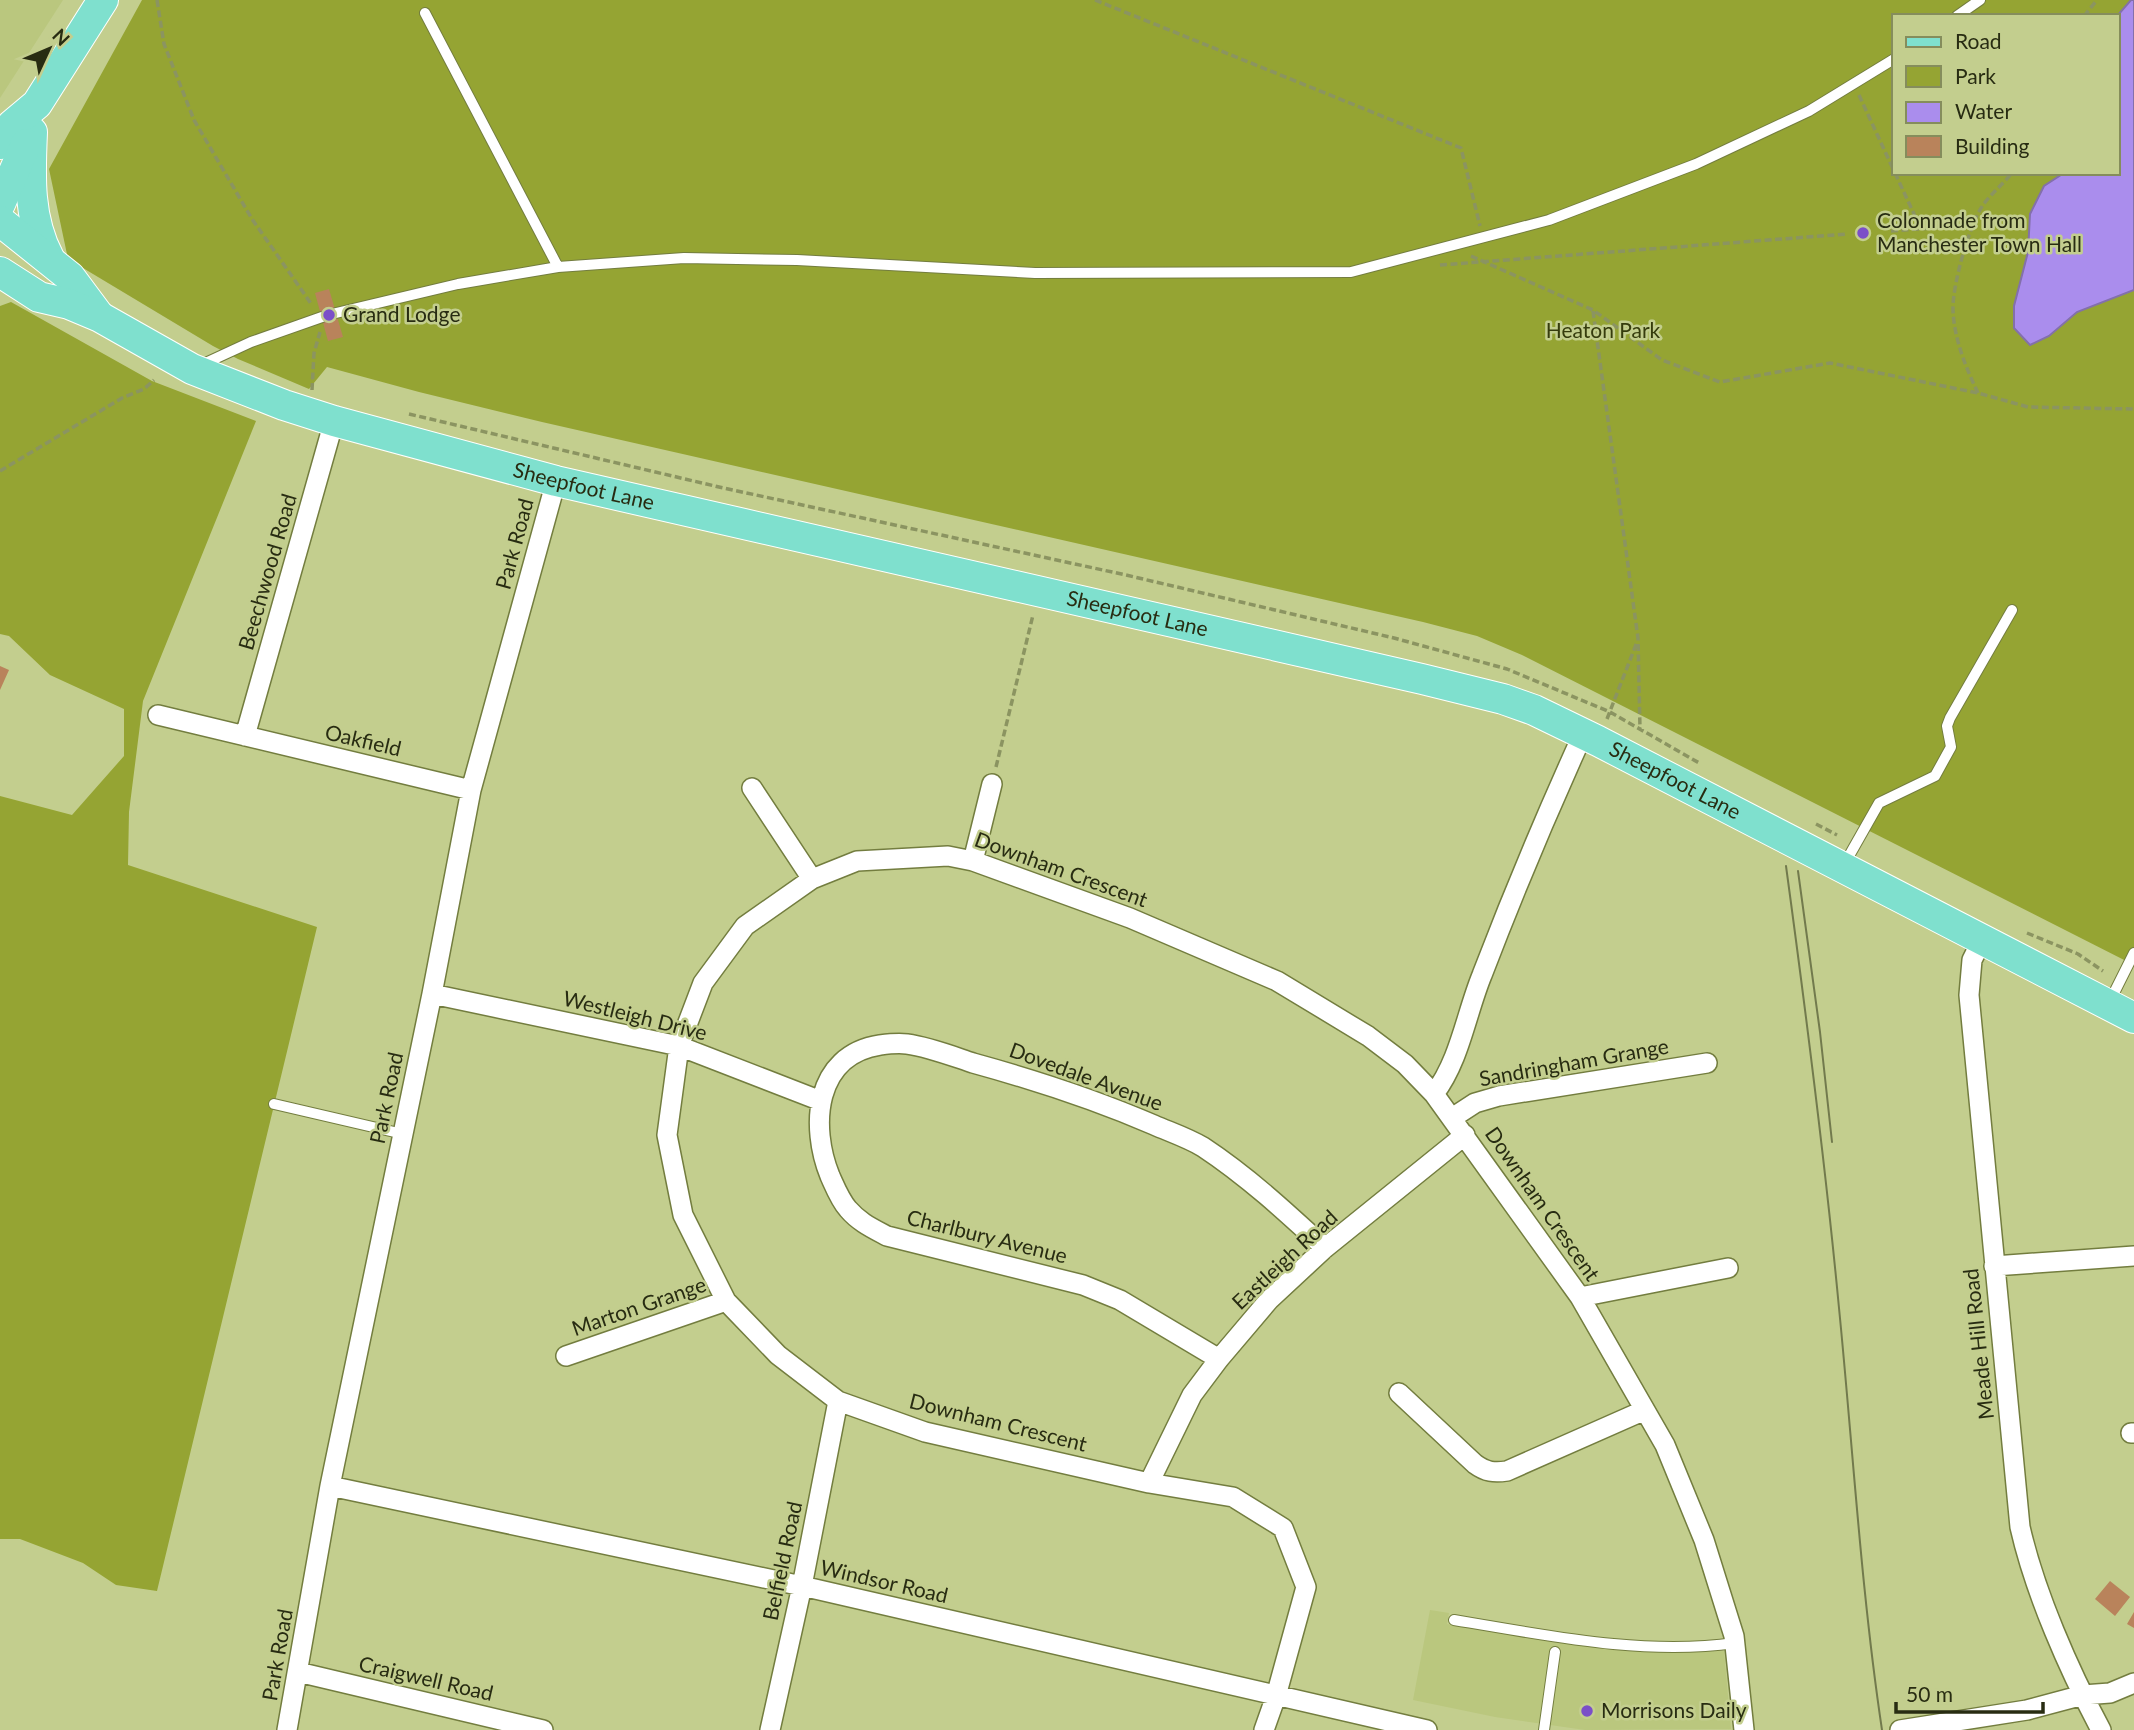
<svg xmlns="http://www.w3.org/2000/svg" width="2134" height="1730" font-family="Lato,sans-serif">
	<style>
		.built { fill: #bac77e }
		.green { fill: #95a433; fill-rule: evenodd }
		.water { fill: #aa8ded; stroke: #8370ab; stroke-width: 2 }
		.building { fill: #b9835b }
		.lines { fill: none; stroke-linecap: round; stroke-linejoin: round }
		.lane-casing { stroke: #737d3f; stroke-width: 12 }
		.street-casing { stroke: #737d3f; stroke-width: 22 }
		.primary-casing { stroke: #fff; stroke-width: 32 }
		.path { stroke: #8b9461; stroke-width: 3.5; stroke-dasharray: 7 3.5; stroke-linecap: butt }
		.lane { stroke: #fff; stroke-width: 10 }
		.street { stroke: #fff; stroke-width: 19 }
		.primary { stroke: #7fe0ce; stroke-width: 30 }
		.tram { stroke: #727a4d; stroke-width: 2 }
		.poi-dot { fill: #7b4fc8; stroke: #c3ce8e; stroke-width: 2.5 }
		.labels { text-anchor: middle; stroke-width: 5; stroke-linejoin: round; paint-order: stroke }
		.poi-label { font-size: 21px; fill: #282c12; stroke: #c3ce8e; text-anchor: start }
		.park-label { font-size: 21px; fill: #363c0d; stroke: #c3ce8e }
		.street-label { font-size: 21px; fill: #282c12; stroke: #c3ce8e }
	</style>
	<rect width="100%" height="100%" fill="#c3ce8e"/>
	<!-- built -->
	<path class="built" d="M0,0H63L0,98Z
		M1430,1610L1449,1613L1447,1624L1543,1639L1671,1652L1724,1651L1731,1729L1585,1730L1495,1717L1413,1700Z"/>
	<!-- green -->
	<path class="green" d="M142,0H2134V965L1522,655L1477,636L1423,622L542,422L419,392L327,367L309,389L238,359L213,346L68,259L49,169ZM1894,16H2118V173H1894Z
		M11,302L152,381L256,421L143,701L129,812L128,865L317,927L157,1591L116,1585L83,1563L20,1539H0V796L72,815L124,756V709L50,675L9,636L0,634V306Z"/>
	<!-- water -->
	<path class="water" d="M2131,0H2134V290L2077,312L2049,336L2030,345L2014,328V306L2028,252L2030,214L2044,186L2064,173H2118L2117,16Z"/>
	<!-- building -->
	<path class="building" d="M329,289L343,337L328,341L315,293Z
		M0,666L9,670L0,690Z
		M2110,1581L2130,1597L2115,1616L2095,1599Z
		M2134,1612V1628L2127,1624Z"/>
	<g class="lines">
		<defs>
			<path id="lane" d="M425,13L558,267
				M1957,16L1980,0
				M336,313L458,284L558,267L684,258L797,260L1035,273L1351,272L1549,220L1696,164L1809,111L1894,59
				M199,366L251,342L322,317
				M1845,863L1879,803L1935,776L1951,747L1947,726L1950,718L2012,610
				M2110,1001L2134,953
				M274,1104L403,1134
				M1454,1620C1546,1635 1642,1656 1735,1643
				M1544,1730L1555,1652"/>
			<path id="street" d="M158,715L471,790
				M245,736L334,421
				M752,788L812,879
				M973,861L992,784
				M1982,940L1972,960L1969,995L2020,1527C2035,1593 2069,1670 2101,1730
				M432,994L679,1046L821,1101
				M1434,1094C1460,1060 1466,1014 1482,975C1513,894 1547,813 1583,734
				M1452,1118L1475,1103L1499,1096L1707,1063
				M1994,1266L2134,1256
				M1580,1297L1728,1268
				M566,1356L726,1301
				M1219,1359L1120,1300L1083,1285L887,1236C872,1228 859,1222 848,1209C840,1200 835,1187 830,1176C810,1127 814,1055 880,1045C888,1044 899,1043 907,1044C929,1047 952,1056 973,1063C1035,1080 1096,1100 1154,1125C1170,1132 1188,1138 1203,1147C1247,1176 1286,1212 1325,1248
				M1399,1393L1475,1464C1486,1472 1494,1473 1507,1471L1645,1410
				M2131,1433H2134
				M1149,1483L1192,1395L1219,1359L1269,1300L1325,1248L1465,1135
				M330,1486L802,1586L1427,1730
				M298,1672L543,1730
				M287,1730L330,1486L432,994L471,790L556,481
				M770,1730L802,1586L838,1401
				M1264,1730L1276,1696L1306,1587L1283,1528L1233,1497L1149,1483L925,1432L838,1401L778,1355L726,1301L683,1215L667,1135L679,1046L703,983L745,926L812,879L857,861L948,856L973,861L1130,918L1277,981L1368,1036L1405,1064L1434,1094L1580,1297L1665,1445L1704,1540L1734,1636L1744,1730
				M1900,1730L2027,1710L2083,1695L2110,1693L2134,1683"/>
			<g id="primary">
				<path d="M32,132C30,176 28,218 49,258"/>
				<path d="M0,144L12,125L37,104L103,0"/>
				<path d="M0,204L26,144"/>
				<path d="M0,221L70,277L99,316"/>
				<path id="s1" d="M0,272L39,297L69,304L100,317L192,369L284,405L334,421L556,481L1422,679L1503,699L1534,710L1598,741L2134,1018"/>
			</g>
		</defs>
		<!-- lane casing -->
		<use href="#lane" class="lane-casing"/>
		<!-- street casing -->
		<use href="#street" class="street-casing"/>
		<!-- primary casing -->
		<use href="#primary" class="primary-casing"/>
		<!-- path -->
		<path class="path" d="M157,0L164,44L194,120L252,219L312,305
			M1095,0L1461,148L1480,226
			M2084,16L2097,0
			M1859,95L1894,171
			M1895,173L1921,229
			M1891,231L1972,225
			M1471,256L1593,310L1662,360L1720,382L1830,363L1978,393L2028,407L2134,409
			M1440,265L1847,234
			M1593,311L1638,638L1640,729
			M312,390L314,353L320,332
			M1978,393C1966,368 1954,339 1953,310C1952,287 1969,225 1983,205C1991,194 2003,184 2012,173
			M409,414L719,487L1126,575L1394,638L1507,669L1610,712L1701,764
			M0,471L122,398L144,389L154,380
			M1607,719L1637,642
			M996,767L1033,615
			M1816,824L1837,835
			M2027,933L2078,954L2103,971"/>
		<!-- lane -->
		<use href="#lane" class="lane"/>
		<!-- street -->
		<use href="#street" class="street"/>
		<!-- primary -->
		<use href="#primary" class="primary"/>
		<!-- tram -->
		<path class="tram" d="M1786,866C1806,1013 1825,1160 1839,1308C1853,1449 1861,1590 1882,1730
			M1798,871L1820,1032L1832,1142"/>
	</g>
	<!-- markers -->
	<g class="poi-dot">
		<circle cx="1863" cy="233" r="7"/>
		<circle cx="329" cy="315" r="7"/>
		<circle cx="1587" cy="1711" r="7"/>
	</g>
	<g class="labels">
		<!-- poi labels -->
		<g class="poi-label">
			<text x="1877" y="228">Colonnade from<tspan x="1877" dy="24">Manchester Town Hall</tspan></text>
			<text x="343" y="322">Grand Lodge</text>
			<text x="1601" y="1718">Morrisons Daily</text>
		</g>
		<!-- park labels -->
		<g class="park-label">
			<text x="1603" y="338">Heaton Park</text>
		</g>
		<!-- street labels -->
		<g class="street-label">
			<text dy="7" stroke="none"><textPath href="#s1" startOffset="626">Sheepfoot Lane</textPath></text>
			<text transform="translate(515 544) rotate(-75)" y="7">Park Road</text>
			<text transform="translate(268 572) rotate(-74)" y="7">Beechwood Road</text>
			<text dy="7" stroke="none"><textPath href="#s1" startOffset="1194">Sheepfoot Lane</textPath></text>
			<text transform="translate(363 741) rotate(13)" y="7">Oakfield</text>
			<text dy="7" stroke="none"><textPath href="#s1" startOffset="1760">Sheepfoot Lane</textPath></text>
			<text transform="translate(1061 870) rotate(20)" y="7">Downham Crescent</text>
			<text transform="translate(635 1016) rotate(14)" y="7">Westleigh Drive</text>
			<text transform="translate(1574 1063) rotate(-10)" y="7">Sandringham Grange</text>
			<text transform="translate(1086 1077) rotate(20)" y="7">Dovedale Avenue</text>
			<text transform="translate(387 1098) rotate(-78)" y="7">Park Road</text>
			<text transform="translate(1542 1204) rotate(55)" y="7">Downham Crescent</text>
			<text transform="translate(987 1237) rotate(14)" y="7">Charlbury Avenue</text>
			<text transform="translate(1285 1260) rotate(-43)" y="7">Eastleigh Road</text>
			<text transform="translate(639 1307) rotate(-19)" y="7">Marton Grange</text>
			<text transform="translate(1979 1344) rotate(-96)" y="7">Meade Hill Road</text>
			<text transform="translate(998 1423) rotate(14)" y="7">Downham Crescent</text>
			<text transform="translate(783 1561) rotate(-78)" y="7">Belfield Road</text>
			<text transform="translate(884 1582) rotate(13)" y="7">Windsor Road</text>
			<text transform="translate(278 1655) rotate(-80)" y="7">Park Road</text>
			<text transform="translate(426 1679) rotate(13)" y="7">Craigwell Road</text>
		</g>
	</g>
	<!-- legend -->
	<rect x="1892" y="14" width="228" height="161" fill="#c3ce8e" stroke="#858d5c" stroke-width="2"/>
	<rect x="1906" y="37" width="35" height="10" fill="#7fe0ce" stroke="#858d5c" stroke-width="2"/>
	<text x="1955" y="49" font-size="21" fill="#282c12">Road</text>
	<rect x="1906" y="66" width="35" height="21" fill="#95a433" stroke="#858d5c" stroke-width="2"/>
	<text x="1955" y="84" font-size="21" fill="#282c12">Park</text>
	<rect x="1906" y="102" width="35" height="21" fill="#aa8ded" stroke="#858d5c" stroke-width="2"/>
	<text x="1955" y="119" font-size="21" fill="#282c12">Water</text>
	<rect x="1906" y="136" width="35" height="21" fill="#b9835b" stroke="#858d5c" stroke-width="2"/>
	<text x="1955" y="154" font-size="21" fill="#282c12">Building</text>
	<!-- north arrow -->
	<g transform="translate(49 49) rotate(46)" stroke="#c3ce8e" stroke-width="5" paint-order="stroke">
	<path d="M0-5L12 26L0 18L-12 26Z" fill="#282c12"/>
	<text y="-10" font-size="19" font-weight="bold" text-anchor="middle" fill="#282c12">N</text>
	</g>
	<!-- scale -->
	<path d="M1896 1702v10h147v-10" fill="none" stroke="#282c12" stroke-width="3.5"/>
	<text x="1906" y="1702" font-size="21" fill="#282c12" stroke="#c3ce8e" stroke-width="5" paint-order="stroke">50 m</text>
</svg>
